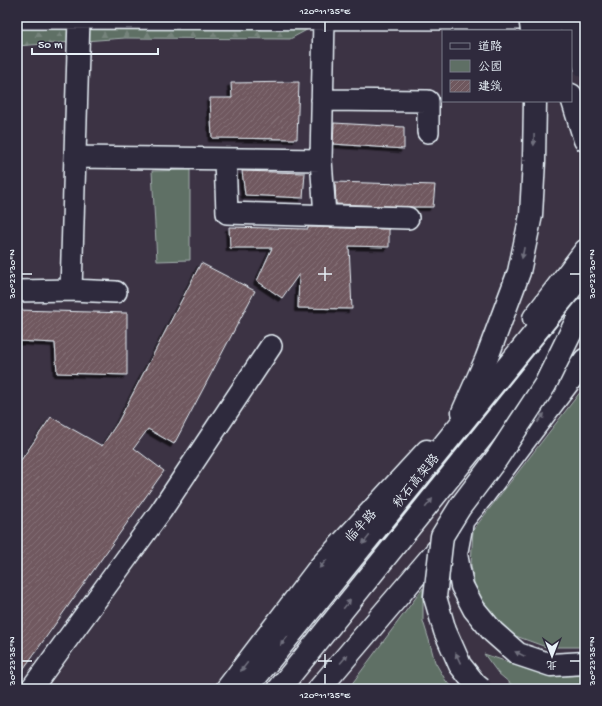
<svg xmlns="http://www.w3.org/2000/svg" width="602" height="706" font-family="'Gochi Hand','LXGW WenKai TC',sans-serif">
	<style>
		.green { fill: #5f6f65; stroke: #a4b0ae }
		.forest { fill: url(#forest-firs); stroke: #a4b0ae }
		.building { fill: url(#building-hatch); stroke: #e8f1f8; filter: url(#shadow) }
		.lines { fill: none; stroke-linecap: round; stroke-linejoin: round }
		.minor-casing { stroke: #e8f1f8; stroke-width: 24 }
		.major-casing { stroke: #e8f1f8; stroke-width: 25 }
		.highway-casing { stroke: #e8f1f8; stroke-width: 25 }
		.minor { stroke: #2f2a3d; stroke-width: 21 }
		.major { stroke: #2f2a3d; stroke-width: 22 }
		.highway { stroke: #2f2a3d; stroke-width: 22 }
		.major-bridge-casing { stroke: #e8f1f8; stroke-width: 25; stroke-linecap: butt }
		.highway-bridge-casing { stroke: #e8f1f8; stroke-width: 25; stroke-linecap: butt }
		.major-bridge { stroke: #2f2a3d; stroke-width: 22 }
		.highway-bridge { stroke: #2f2a3d; stroke-width: 22 }
		.oneway { fill: #70707e }
		.ticks { fill: none; stroke: #e8f1f8; stroke-width: 1.5 }
		.labels { text-anchor: middle; stroke-width: 3.5; stroke-linejoin: round; paint-order: stroke }
		.street-label { font-size: 13px; fill: #e8f1f8; stroke: #2f2a3d }
		.neatline { fill: none; stroke: #e8f1f8; stroke-width: 1.5 }
		.ticks-label { font-size: 10px; text-anchor: middle; fill: #e8f1f8 }
	</style>
	<defs>
		<pattern id="forest-firs" width="22" height="20" patternUnits="userSpaceOnUse"><rect width="22" height="20" fill="#5f6f65"/><path d="M5 1l3.5 6h-7zM16 11l3.5 6h-7z" fill="#76847c"/></pattern>
		<pattern id="building-hatch" width="6" height="6" patternUnits="userSpaceOnUse"><rect width="6" height="6" fill="#6f585e"/><path d="M-1 1l2-2M0 6l6-6M5 7l2-2" fill="none" stroke="#847076"/></pattern>
		<filter id="shadow"><feDropShadow dx="-3.5" dy="3.5" stdDeviation="0" flood-color="#0009"/></filter>
	</defs>
	<rect width="100%" height="100%" fill="#3c3344"/>
	<filter id="ink" filterUnits="userSpaceOnUse"><feTurbulence type="fractalNoise" baseFrequency=".025" numOctaves="2"/><feDisplacementMap in="SourceGraphic" scale="8" xChannelSelector="R" yChannelSelector="G"/><feConvolveMatrix kernelMatrix="1 2 1 2 8 2 1 2 1" color-interpolation-filters="sRGB"/></filter>
	<g filter="url(#ink)">
		<!-- green -->
		<path class="green" d="M190,170V260L157,261L152,171Z
			M585,386V647H546L513,635L491,615L475,588L471,565L473,530Z
			M423,588V621L429,640L435,662L446,681L455,689H348Z
			M484,654L511,663L555,675H585V689H517L498,673Z"/>
		<!-- forest -->
		<path class="forest" d="M17,17H331L290,39L125,38L17,46Z"/>
		<!-- building -->
		<path class="building" d="M299,82L297,139L212,138L210,98H232L231,83Z
			M334,123L404,127V149L333,144Z
			M242,171L305,173L303,198L245,195Z
			M335,182L435,185L433,207H411L336,204Z
			M229,227L308,229V227L389,229V247L349,246L352,309L298,308L299,274L282,298L257,281L272,248H230Z
			M201,263L255,291L174,444L148,429L134,448L164,471L17,678V466L51,417L102,446L118,422Z
			M17,310L127,313V375L57,373L55,343L17,341Z"/>
		<g class="lines">
			<defs>
				<path id="minor" d="M495,17L500,19H585
					M17,18L500,19
					M324,19L321,160L325,215
					M322,100L428,101V132
					M75,157L321,160
					M225,159L227,213L408,218
					M71,290L79,18
					M17,291L71,290L116,292
					M31,689L161,511L271,346"/>
				<path id="major" d="M571,95L585,140
					M534,318L585,251
					M463,412L486,360L519,272L531,215L534,161L535,101
					M462,522L456,554L462,586L474,609L493,632L518,654L551,665L585,663
					M227,689L320,567L427,451
					M319,689L462,521L485,493L585,360"/>
				<path id="highway" d="M246,689L585,271
					M279,689L585,309"/>
			</defs>
			<!-- minor casing -->
			<use href="#minor" class="minor-casing"/>
			<!-- major casing -->
			<use href="#major" class="major-casing"/>
			<!-- highway casing -->
			<use href="#highway" class="highway-casing"/>
			<!-- minor -->
			<use href="#minor" class="minor"/>
			<!-- major -->
			<use href="#major" class="major"/>
			<!-- highway -->
			<use href="#highway" class="highway"/>
			<defs>
				<path id="major-bridge" d="M530,17L532,31
					M545,17L550,31
					M568,17L585,67"/>
				<path id="highway-bridge" d="M481,689L476,685L460,665L445,631L435,597L442,536L460,507L497,458L545,385L577,320"/>
			</defs>
			<!-- major-bridge casing -->
			<use href="#major-bridge" class="major-bridge-casing"/>
			<!-- highway-bridge casing -->
			<use href="#highway-bridge" class="highway-bridge-casing"/>
			<!-- major-bridge -->
			<use href="#major-bridge" class="major-bridge"/>
			<!-- highway-bridge -->
			<use href="#highway-bridge" class="highway-bridge"/>
		</g>
		<!-- one-way arrows -->
		<defs><path id="oneway-solid" d="M-6-.8H1V-3.2L6.5 0L1 3.2V.8H-6Z"/></defs>
		<g class="oneway">
			<use href="#oneway-solid" transform="translate(534 140) rotate(91)"/>
			<use href="#oneway-solid" transform="translate(523 253) rotate(101)"/>
			<use href="#oneway-solid" transform="translate(541 418) rotate(-53)"/>
			<use href="#oneway-solid" transform="translate(429 503) rotate(-51)"/>
			<use href="#oneway-solid" transform="translate(366 540) rotate(129)"/>
			<use href="#oneway-solid" transform="translate(323 564) rotate(132)"/>
			<use href="#oneway-solid" transform="translate(347 604) rotate(-51)"/>
			<use href="#oneway-solid" transform="translate(284 641) rotate(129)"/>
			<use href="#oneway-solid" transform="translate(520 654) rotate(-154)"/>
			<use href="#oneway-solid" transform="translate(458 658) rotate(-114)"/>
			<use href="#oneway-solid" transform="translate(344 659) rotate(-49)"/>
			<use href="#oneway-solid" transform="translate(244 667) rotate(128)"/>
		</g>
	</g>
	<!-- ticks -->
	<path class="ticks" d="M325,22V32M325,267V281M22,274H32M318,274H332M570,274H580M325,654V668M22,661H32M318,661H332M570,661H580M325,674V684"/>
	<g class="labels">
		<!-- street labels -->
		<g class="street-label">
			<text transform="translate(415 480) rotate(-51)" y="5">秋石高架路</text>
			<text transform="translate(360 525) rotate(-47)" y="5">临半路</text>
		</g>
	</g>
	<!-- margin -->
	<rect width="602" height="706" fill="none" stroke="#2f2a3d" stroke-width="44"/>
	<!-- legend -->
	<rect x="442" y="30" width="130" height="72" fill="#2f2a3d" stroke="#797a88"/>
	<rect x="450" y="43" width="20" height="6" fill="#2f2a3d" stroke="#797a88"/>
	<text x="478" y="50" font-size="12" fill="#e8f1f8">道路</text>
	<rect x="450" y="60" width="20" height="12" fill="#5f6f65" stroke="#797a88"/>
	<text x="478" y="70" font-size="12" fill="#e8f1f8">公园</text>
	<rect x="450" y="80" width="20" height="12" fill="url(#building-hatch)" stroke="#797a88"/>
	<text x="478" y="90" font-size="12" fill="#e8f1f8">建筑</text>
	<!-- north arrow -->
	<g transform="translate(552 656) rotate(180)" stroke="#2f2a3d" stroke-width="3" paint-order="stroke">
	<path d="M0-3L7 15L0 10L-7 15Z" fill="#e8f1f8"/>
	<text y="-6" font-size="11" font-weight="bold" text-anchor="middle" fill="#e8f1f8">北</text>
	</g>
	<!-- scale -->
	<path d="M32 48v6h126v-6" fill="none" stroke="#e8f1f8" stroke-width="2"/>
	<text x="38" y="48" font-size="12" fill="#e8f1f8" stroke="#2f2a3d" stroke-width="3" paint-order="stroke">50 m</text>
	<rect x="22" y="22" width="558" height="662" class="neatline"/>
	<g class="ticks-label">
		<text x="325" y="14">120°11'35"E</text>
		<text transform="translate(591 274) rotate(-90)" y="4">30°23'30"N</text>
		<text transform="translate(11 274) rotate(-90)" y="4">30°23'30"N</text>
		<text transform="translate(591 661) rotate(-90)" y="4">30°23'35"N</text>
		<text transform="translate(11 661) rotate(-90)" y="4">30°23'35"N</text>
		<text x="325" y="698">120°11'35"E</text>
	</g>
</svg>
